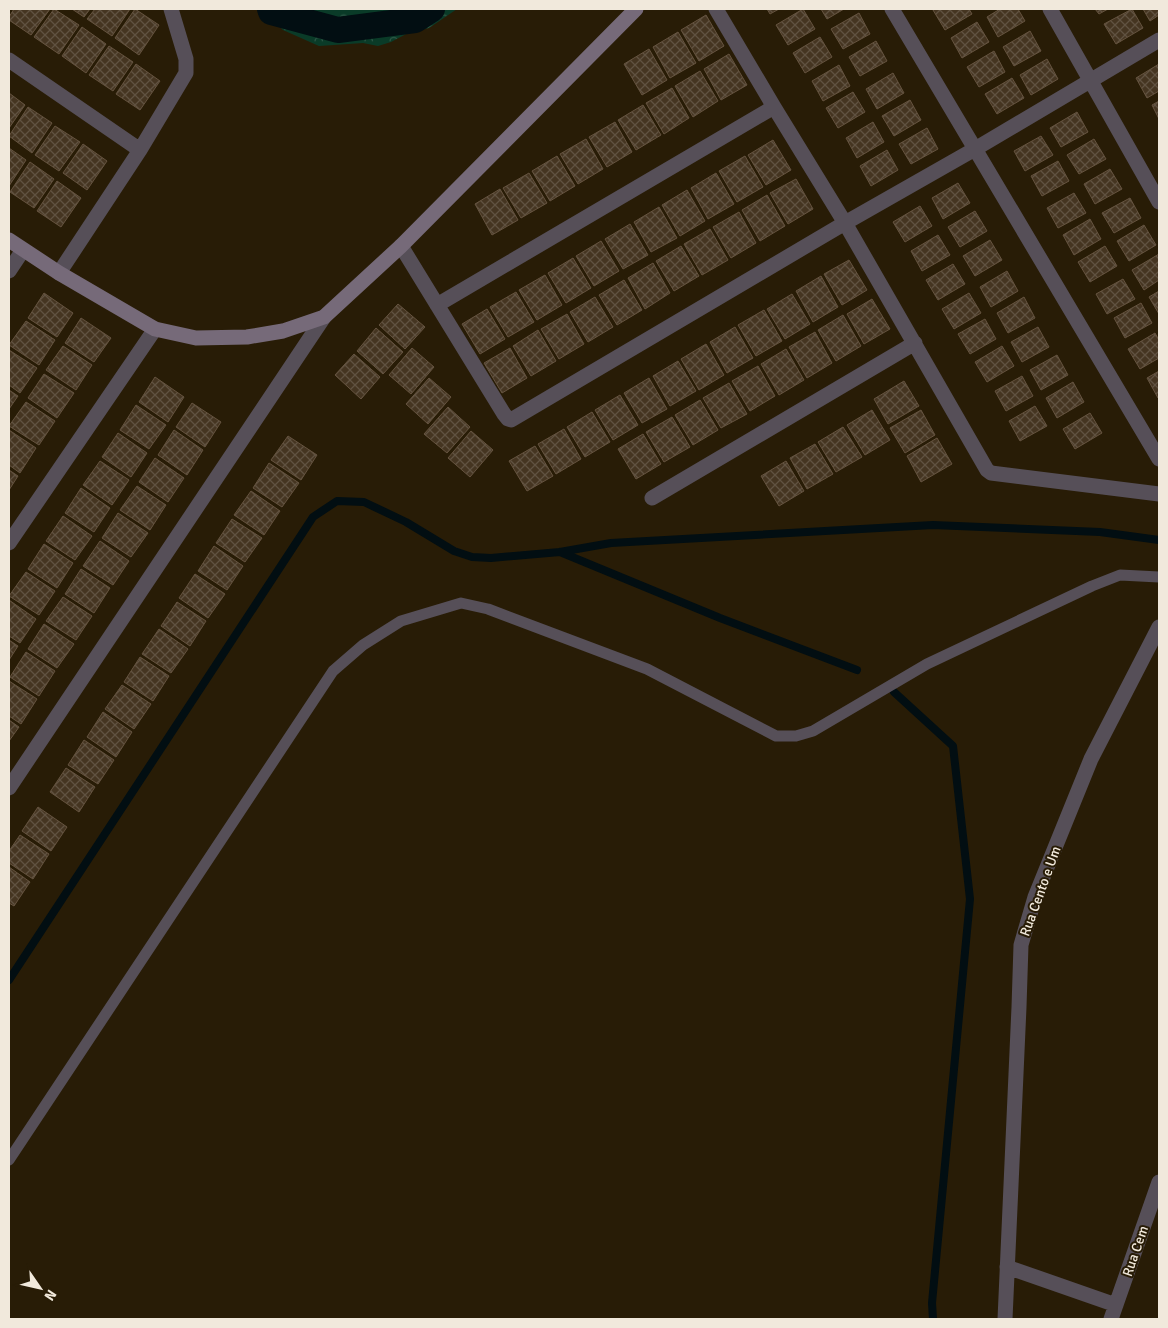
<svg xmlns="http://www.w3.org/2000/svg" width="1168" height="1328" font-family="Signika,sans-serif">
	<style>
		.forest { fill: url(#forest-crowns) }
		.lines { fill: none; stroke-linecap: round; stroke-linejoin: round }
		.stream { stroke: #020e12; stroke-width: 8 }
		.canal { stroke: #020e12; stroke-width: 26 }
		.building { fill: url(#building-cross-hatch); stroke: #65533f }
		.lane { stroke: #564f58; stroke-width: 11 }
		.street { stroke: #564f58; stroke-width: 15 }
		.secondary { stroke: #766a79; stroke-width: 15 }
		.labels { text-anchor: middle; stroke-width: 4; stroke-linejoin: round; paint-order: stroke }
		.street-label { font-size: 14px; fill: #f1e9dc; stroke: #281c06 }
	</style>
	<defs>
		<pattern id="forest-crowns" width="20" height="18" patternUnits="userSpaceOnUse" patternTransform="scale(1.25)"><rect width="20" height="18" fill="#0a3b28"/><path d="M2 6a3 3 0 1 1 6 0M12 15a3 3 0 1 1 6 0" fill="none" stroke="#2e5747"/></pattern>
		<pattern id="building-cross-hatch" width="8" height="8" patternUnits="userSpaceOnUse" patternTransform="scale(1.25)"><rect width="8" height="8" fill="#453521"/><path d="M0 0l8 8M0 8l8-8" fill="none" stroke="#605241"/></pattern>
	</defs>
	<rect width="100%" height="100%" fill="#281c06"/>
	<!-- forest -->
	<path class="forest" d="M262,9H457L429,28L408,33L391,42L378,46L363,43L319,46L283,30Z"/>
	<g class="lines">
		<!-- stream -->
		<path class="stream" d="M560,552L720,618L857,670
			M894,692L953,746L970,899L932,1303L933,1319
			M9,980L313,517L337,501L364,502L406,522L454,551L472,557L491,558L560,552L611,543L933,525L1100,532L1159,540"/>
		<!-- canal -->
		<path class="canal" d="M270,9L271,12L338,30L415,20L432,9"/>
	</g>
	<!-- building -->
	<path class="building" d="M14,9H50L31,35L9,20V17Z
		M54,9L79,25L59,54L34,37Z
		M72,9H90L84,17Z
		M95,9H130L112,36L87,19Z
		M135,9L159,25L139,55L115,38Z
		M767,9H779L770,14Z
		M803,9L815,29L788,45L776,25Z
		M821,9H844L827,19Z
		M935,9H969L972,14L945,30L933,10Z
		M1000,9H1018L1025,21L998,37L987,17Z
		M1095,9H1108L1099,14Z
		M1132,9L1143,28L1116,44L1104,24Z
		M1143,9H1159V15L1150,21Z
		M859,13L870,34L843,49L831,29Z
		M706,15L724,46L699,61L681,30Z
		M977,22L989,42L962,58L951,38Z
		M82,27L106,44L86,73L62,56Z
		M1030,31L1041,51L1014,66L1003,47Z
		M678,32L696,63L670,78L653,47Z
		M820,37L832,57L805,73L793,53Z
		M876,41L887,61L860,76L849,57Z
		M109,46L133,62L113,91L89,75Z
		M649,49L667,80L642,95L624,64Z
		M994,51L1005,72L979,87L967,67Z
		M729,54L747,85L721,100L704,69Z
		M1047,59L1058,79L1031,95L1020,75Z
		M136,64L160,81L140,110L116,94Z
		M1159,64V91L1147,98L1136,78Z
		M839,65L850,86L823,101L812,81Z
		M700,71L718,101L693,117L675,86Z
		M893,73L904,93L877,109L866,89Z
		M1012,78L1024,98L997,114L985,94Z
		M672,88L689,118L664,134L646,103Z
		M853,92L865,112L838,128L826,108Z
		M9,93L25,105L9,128Z
		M910,100L921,120L894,136L882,116Z
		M1159,101V119L1152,105Z
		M643,105L661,135L636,150L618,120Z
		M28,107L52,123L32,153L9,136Z
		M1077,112L1088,132L1061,147L1050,128Z
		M615,122L632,152L607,167L589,137Z
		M873,122L884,142L857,158L846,138Z
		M55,126L80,142L59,171L35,155Z
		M927,128L938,149L911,164L899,144Z
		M1041,136L1053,155L1025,171L1014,151Z
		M586,139L603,169L578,184L560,154Z
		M1094,139L1106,159L1079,174L1067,155Z
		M773,140L791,170L766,185L748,155Z
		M83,144L107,161L87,190L63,173Z
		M9,148L26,160L9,186Z
		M887,150L898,170L871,186L860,166Z
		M557,156L575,186L550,201L532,171Z
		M745,156L763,187L737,202L719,171Z
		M1058,161L1069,181L1042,196L1031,176Z
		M30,162L54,179L34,208L10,192Z
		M1110,169L1122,189L1095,204L1084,184Z
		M529,173L547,203L521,218L503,188Z
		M716,173L734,204L708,219L691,188Z
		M796,179L813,209L788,224L770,193Z
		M57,181L81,198L61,227L37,211Z
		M958,183L970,203L943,219L932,198Z
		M500,189L518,220L492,235L475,204Z
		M687,190L705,221L680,236L662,205Z
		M1074,193L1086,213L1058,228L1047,208Z
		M767,195L785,226L760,241L742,210Z
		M1130,198L1141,218L1114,233L1102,213Z
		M920,206L932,226L905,242L893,222Z
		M659,207L677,238L651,252L634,222Z
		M975,211L987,231L960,247L948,227Z
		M739,212L756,243L731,258L713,227Z
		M1090,219L1101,239L1074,255L1063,235Z
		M630,224L648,255L623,269L605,239Z
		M1144,225L1156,245L1129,261L1117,241Z
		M710,229L728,260L702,275L684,244Z
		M938,235L950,255L922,271L911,251Z
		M990,240L1002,260L975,276L963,256Z
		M601,241L619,271L594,286L576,256Z
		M681,246L699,276L674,291L656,261Z
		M1105,246L1117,266L1090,282L1078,262Z
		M1159,254V280L1144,290L1132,270Z
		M573,258L591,288L566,303L548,273Z
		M849,260L867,290L842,305L824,274Z
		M653,263L670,293L645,309L628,278Z
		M953,264L965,284L938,300L926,280Z
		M1007,271L1018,291L991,307L980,287Z
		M545,275L562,305L537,320L519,290Z
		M821,276L838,307L813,322L796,291Z
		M1123,279L1135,299L1107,314L1096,294Z
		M624,280L642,310L617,325L599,295Z
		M1159,291V314L1149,297Z
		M516,292L534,322L508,337L490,307Z
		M44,293L73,313L57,337L28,318Z
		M969,293L981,313L954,329L942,309Z
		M792,294L810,324L785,339L767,309Z
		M595,297L613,327L588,342L570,312Z
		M1024,297L1035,318L1008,333L997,313Z
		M872,299L890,329L864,344L847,314Z
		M1141,303L1152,323L1125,338L1114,318Z
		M398,304L425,327L405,349L379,325Z
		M487,309L505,339L480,354L462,324Z
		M764,310L782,341L756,356L738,325Z
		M567,314L584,344L559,359L541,329Z
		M843,315L861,346L836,361L818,330Z
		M81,318L111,338L94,362L65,343Z
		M985,319L996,339L970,354L958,334Z
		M26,321L55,340L39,365L9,345Z
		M735,327L753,358L727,373L710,342Z
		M1038,327L1049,347L1022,362L1011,342Z
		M376,328L403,352L383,374L357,351Z
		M538,330L556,361L531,376L513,346Z
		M815,332L832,363L807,378L789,347Z
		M1155,333L1159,340V358L1140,369L1128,349Z
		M706,344L724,375L699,390L681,359Z
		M63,346L92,365L76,390L46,370Z
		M1002,346L1014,366L987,382L975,362Z
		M412,348L434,367L411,394L389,375Z
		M510,348L527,378L502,393L484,363Z
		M786,349L804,380L779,395L761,364Z
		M9,350L37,368L20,393L9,385Z
		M354,354L380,377L361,399L335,375Z
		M1057,355L1068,375L1041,390L1030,370Z
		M678,361L696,391L670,406L653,376Z
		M758,366L775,396L750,411L732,381Z
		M1159,371V397L1158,398L1147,378Z
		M44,374L74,393L57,418L28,398Z
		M1022,376L1033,396L1006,411L995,391Z
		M155,377L184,397L168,422L139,402Z
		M429,378L451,397L428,424L406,404Z
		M649,378L667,409L642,423L624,393Z
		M904,381L919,406L888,424L874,399Z
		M1073,382L1084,402L1057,418L1046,398Z
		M729,383L747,414L721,428L703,398Z
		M9,390L18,396L9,409Z
		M620,395L638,425L613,440L595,410Z
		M700,400L718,430L693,445L675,415Z
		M26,402L55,421L39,445L9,426Z
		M192,403L221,422L205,447L176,427Z
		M136,405L166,425L149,449L120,430Z
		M1035,406L1047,426L1020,441L1009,421Z
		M448,407L470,427L447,453L424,434Z
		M872,410L890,440L865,455L847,425Z
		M921,410L935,435L905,453L890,428Z
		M592,412L610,442L585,457L567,427Z
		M1090,413L1102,433L1075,449L1063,429Z
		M672,417L690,447L664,462L646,432Z
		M843,427L862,457L836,472L818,442Z
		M564,429L581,459L556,474L538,444Z
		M9,430L36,448L20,473L9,465Z
		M174,430L203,450L187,475L158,455Z
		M471,431L493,450L470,477L448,458Z
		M118,433L147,453L131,477L102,457Z
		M643,434L661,464L636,479L618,449Z
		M288,436L317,455L301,480L271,460Z
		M937,438L952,464L921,482L907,456Z
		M815,444L833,474L807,489L790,458Z
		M535,446L553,476L527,491L509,461Z
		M155,458L184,478L168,502L139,482Z
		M100,461L129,480L112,505L83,485Z
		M786,461L804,491L779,506L761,476Z
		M269,463L299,483L282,507L253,488Z
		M9,470L18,476L9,490Z
		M137,486L166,505L150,530L120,510Z
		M81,488L110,508L94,532L65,513Z
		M251,491L280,511L264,535L234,515Z
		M118,513L148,533L131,557L102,538Z
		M63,516L92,536L75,560L46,541Z
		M232,519L262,538L245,562L216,543Z
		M100,541L129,561L113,585L83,566Z
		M44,544L73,563L57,588L28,569Z
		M214,546L243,566L227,590L198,571Z
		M81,569L110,588L94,613L65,594Z
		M26,572L55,591L39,615L9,596Z
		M195,574L225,594L208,618L179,598Z
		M63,597L92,616L76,640L46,621Z
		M9,600L36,619L20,643L9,636Z
		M177,602L206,621L190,646L161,626Z
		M44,624L74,644L57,668L28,649Z
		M159,629L188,649L171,673L142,654Z
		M9,640L18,646L9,660Z
		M26,652L55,671L39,696L10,677Z
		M140,657L169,676L153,701L124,682Z
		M9,681L37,699L21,724L9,716Z
		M122,685L151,704L134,729L105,709Z
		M103,712L132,732L116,757L87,737Z
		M9,720L19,727L9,741Z
		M84,740L114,760L98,784L68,765Z
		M66,768L95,787L79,812L50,792Z
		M38,807L67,827L51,851L22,831Z
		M20,835L49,854L33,879L9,863V851Z
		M9,867L30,882L14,906L9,903Z"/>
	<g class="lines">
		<!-- lane -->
		<path class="lane" d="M9,1160L333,671L363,645L401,621L461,603L488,609L647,669L776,736H796L813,731L927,664L1092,586L1120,575L1159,577"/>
		<!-- street -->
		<path class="street" d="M716,9L774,107L845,223L987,470L991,473L1159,494
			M892,9L1159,459
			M1050,9L1159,202
			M9,60L140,150
			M401,246L504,414L508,419L511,420L845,223L975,149L1159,40
			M9,271L23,250
			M59,273L140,150L186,73V59L171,9
			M437,305L774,107
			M652,498L915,343
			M9,543L155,329
			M9,788L324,317
			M1007,1267L1116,1305
			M1005,1319L1019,1007L1021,945L1035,897L1091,759L1159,627
			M1111,1319L1159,1182"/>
		<!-- secondary -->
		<path class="secondary" d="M9,240L59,273L155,329L196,338L247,337L283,331L324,317L401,246L636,9"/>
	</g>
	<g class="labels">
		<!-- street labels -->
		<g class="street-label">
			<text transform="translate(1040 891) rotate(-70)" y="5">Rua Cento e Um</text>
			<text transform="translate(1135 1251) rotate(-71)" y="5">Rua Cem</text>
		</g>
	</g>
	<!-- border -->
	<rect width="1168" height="1328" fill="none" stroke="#f1e9dc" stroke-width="20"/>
	<!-- north arrow -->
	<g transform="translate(40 1288) rotate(124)" stroke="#281c06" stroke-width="4" paint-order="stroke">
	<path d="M0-4L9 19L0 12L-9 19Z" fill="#f1e9dc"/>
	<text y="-8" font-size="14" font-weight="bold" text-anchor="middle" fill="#f1e9dc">N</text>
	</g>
</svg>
